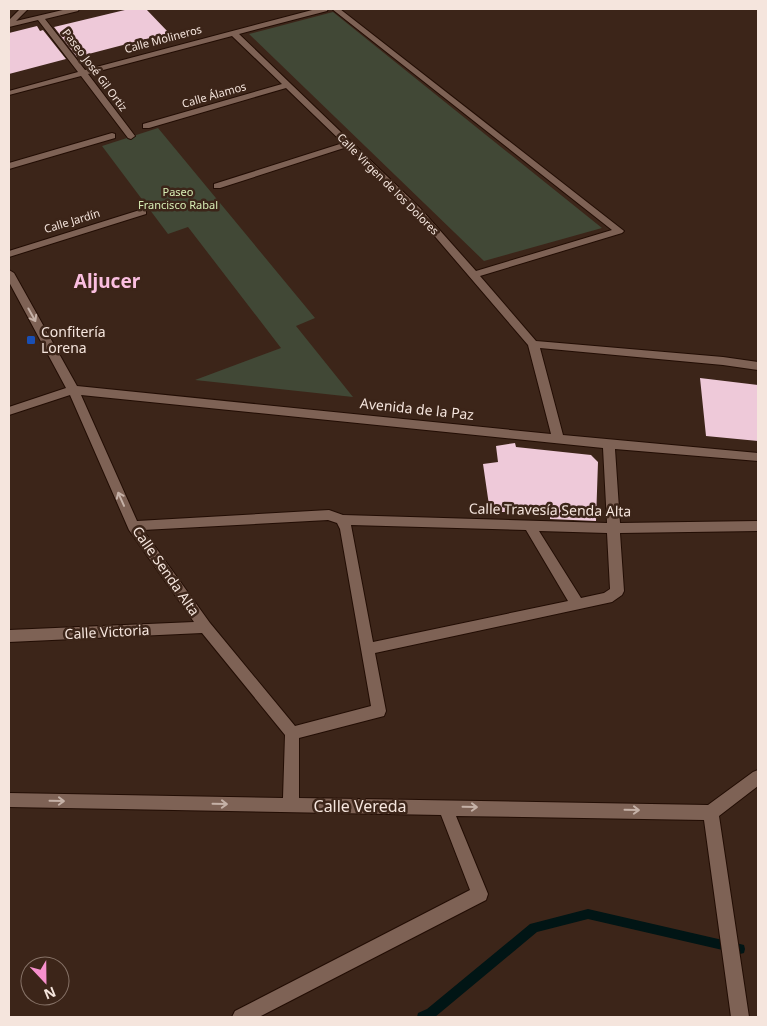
<svg xmlns="http://www.w3.org/2000/svg" width="767" height="1026" font-family="'Noto Sans',sans-serif">
	<style>
		.green { fill: #414836 }
		.lines { fill: none; stroke-linecap: round; stroke-linejoin: round }
		.stream { fill: #011515; fill-rule: evenodd }
		.building { fill: #eec9d9 }
		.minor-casing { stroke: #220d04; stroke-width: 2 }
		.minor { fill: #7e6255; fill-rule: evenodd }
		.oneway { stroke: #c5b1a7 }
		.transit-dot { fill: #1a4fb4; stroke: #3c2519; stroke-width: 2 }
		.labels { text-anchor: middle; stroke-width: 5; stroke-linejoin: round; paint-order: stroke }
		.far-street-label { font-size: 11px; fill: #f5e5dd; stroke: #3c2519 }
		.far-park-label { font-size: 11px; fill: #d8eeb5; stroke: #3c2519 }
		.poi-label { font-size: 14px; fill: #f5e5dd; stroke: #3c2519; text-anchor: start }
		.street-label { font-size: 14px; fill: #f5e5dd; stroke: #3c2519 }
		.near-street-label { font-size: 16px; fill: #f5e5dd; stroke: #3c2519 }
		.district-label { font-size: 19px; font-weight: bold; fill: #fbbfe0; stroke: #3c2519 }
	</style>
	<rect width="100%" height="100%" fill="#3c2519"/>
	<!-- green -->
	<path class="green" d="M333,12L602,228L484,261L249,34Z
		M158,128L315,318L296,326L353,397L195,380L281,348L188,227L168,234L102,146Z"/>
	<g class="lines">
		<!-- stream -->
		<path class="stream" d="M588,909L740,944L744,945L745,949L744,953L740,954L588,919L537,932L435,1017H417L418,1013L427,1009L530,924Z"/>
	</g>
	<!-- building -->
	<path class="building" d="M129,9H146L169,33L77,57L54,27Z
		M37,26L40,31L43,30L66,59L9,74V33Z
		M700,378L758,385V441L706,436Z
		M515,443L516,447L591,455L598,462L596,521L550,519V512H490L483,464L498,462L496,446Z"/>
	<g class="lines">
		<defs>
			<path id="minor" d="M20,9H28L16,21L67,9H79L78,11L45,19L85,70L316,9H328L327,11L239,34L420,208L476,271L612,230L332,9H340L624,231L622,233L480,276L536,341L723,357L758,362V370L723,365L540,348L563,435L758,453V461L615,449L620,523L758,521V531L620,533L624,591L622,595L612,602L375,653L386,711L384,716L299,738V798L708,805L753,772L758,770V786L719,816L749,1017H731L704,820L456,816L488,894L486,900L259,1017H232L235,1011L470,890L441,815L9,807V793L283,798L285,735L202,633L9,642V630L194,622L129,530L70,395L9,415V407L66,388L9,282V270L14,273L77,386L551,434L528,345L414,212L347,147L220,188H214V184L343,143L286,88L149,128H143V124L282,84L232,36L88,74L135,136L131,139L128,138L81,76L9,95V91L78,72L38,20L9,27V20ZM81,395L603,448L607,523L343,515L329,510L137,521ZM328,520L337,523L340,529L371,706L295,726L210,623L143,530ZM351,525L526,530L568,601L373,642ZM539,531L607,533L610,589L604,593L581,598Z
				M112,133L115,134V138L9,169V163Z
				M143,209L146,210V214L9,257V251Z"/>
		</defs>
		<!-- minor casing -->
		<use href="#minor" class="minor-casing"/>
		<!-- minor -->
		<use href="#minor" class="minor"/>
	</g>
	<!-- one-way arrows -->
	<defs><path id="oneway-shaft" d="M-6 0H5M1.5-3L5.5 0L1.5 3" fill="none" stroke-width="1.6" stroke-linecap="round" stroke-linejoin="round" transform="scale(1.25)"/></defs>
	<g class="oneway">
		<use href="#oneway-shaft" transform="translate(32 315) rotate(61)"/>
		<use href="#oneway-shaft" transform="translate(121 499) rotate(-114)"/>
		<use href="#oneway-shaft" transform="translate(57 801) rotate(1)"/>
		<use href="#oneway-shaft" transform="translate(220 804) rotate(1)"/>
		<use href="#oneway-shaft" transform="translate(470 807) rotate(1)"/>
		<use href="#oneway-shaft" transform="translate(632 810) rotate(1)"/>
	</g>
	<!-- markers -->
	<rect class="transit-dot" x="26" y="335" width="10" height="10" rx="2.5"/>
	<g class="labels">
		<!-- far-street labels -->
		<g class="far-street-label">
			<text transform="translate(163 39) rotate(-15)" y="4">Calle Molineros</text>
			<text transform="translate(95 70) rotate(53)" y="4">Paseo José Gil Ortiz</text>
			<text transform="translate(214 95) rotate(-16)" y="4">Calle Álamos</text>
			<text transform="translate(388 184) rotate(45)" y="4">Calle Virgen de los Dolores</text>
			<text transform="translate(72 221) rotate(-17)" y="4">Calle Jardín</text>
		</g>
		<!-- far-park labels -->
		<g class="far-park-label">
			<text x="178" y="196">Paseo<tspan x="178" dy="13">Francisco Rabal</tspan></text>
		</g>
		<!-- poi labels -->
		<g class="poi-label">
			<text x="41" y="337">Confitería<tspan x="41" dy="16">Lorena</tspan></text>
		</g>
		<!-- street labels -->
		<g class="street-label">
			<text transform="translate(417 409) rotate(6)" y="5">Avenida de la Paz</text>
			<text transform="translate(550 510) rotate(1)" y="5">Calle Travesía Senda Alta</text>
			<text transform="translate(166 571) rotate(55)" y="5">Calle Senda Alta</text>
			<text transform="translate(107 632) rotate(-3)" y="5">Calle Victoria</text>
		</g>
		<!-- near-street labels -->
		<g class="near-street-label">
			<text x="360" y="812">Calle Vereda</text>
		</g>
		<!-- district labels -->
		<g class="district-label">
			<text x="107" y="288">Aljucer</text>
		</g>
	</g>
	<!-- border -->
	<rect width="767" height="1026" fill="none" stroke="#f5e5dd" stroke-width="20"/>
	<!-- north arrow -->
	<g transform="translate(45 981) rotate(158)"><circle r="24" fill="#3c2519" stroke="#867267"/>
	<path d="M0-4L9 19L0 12L-9 19Z" fill="#f790cd"/>
	<text y="-8" font-size="14" font-weight="bold" text-anchor="middle" fill="#f5e5dd">N</text>
	</g>
</svg>
